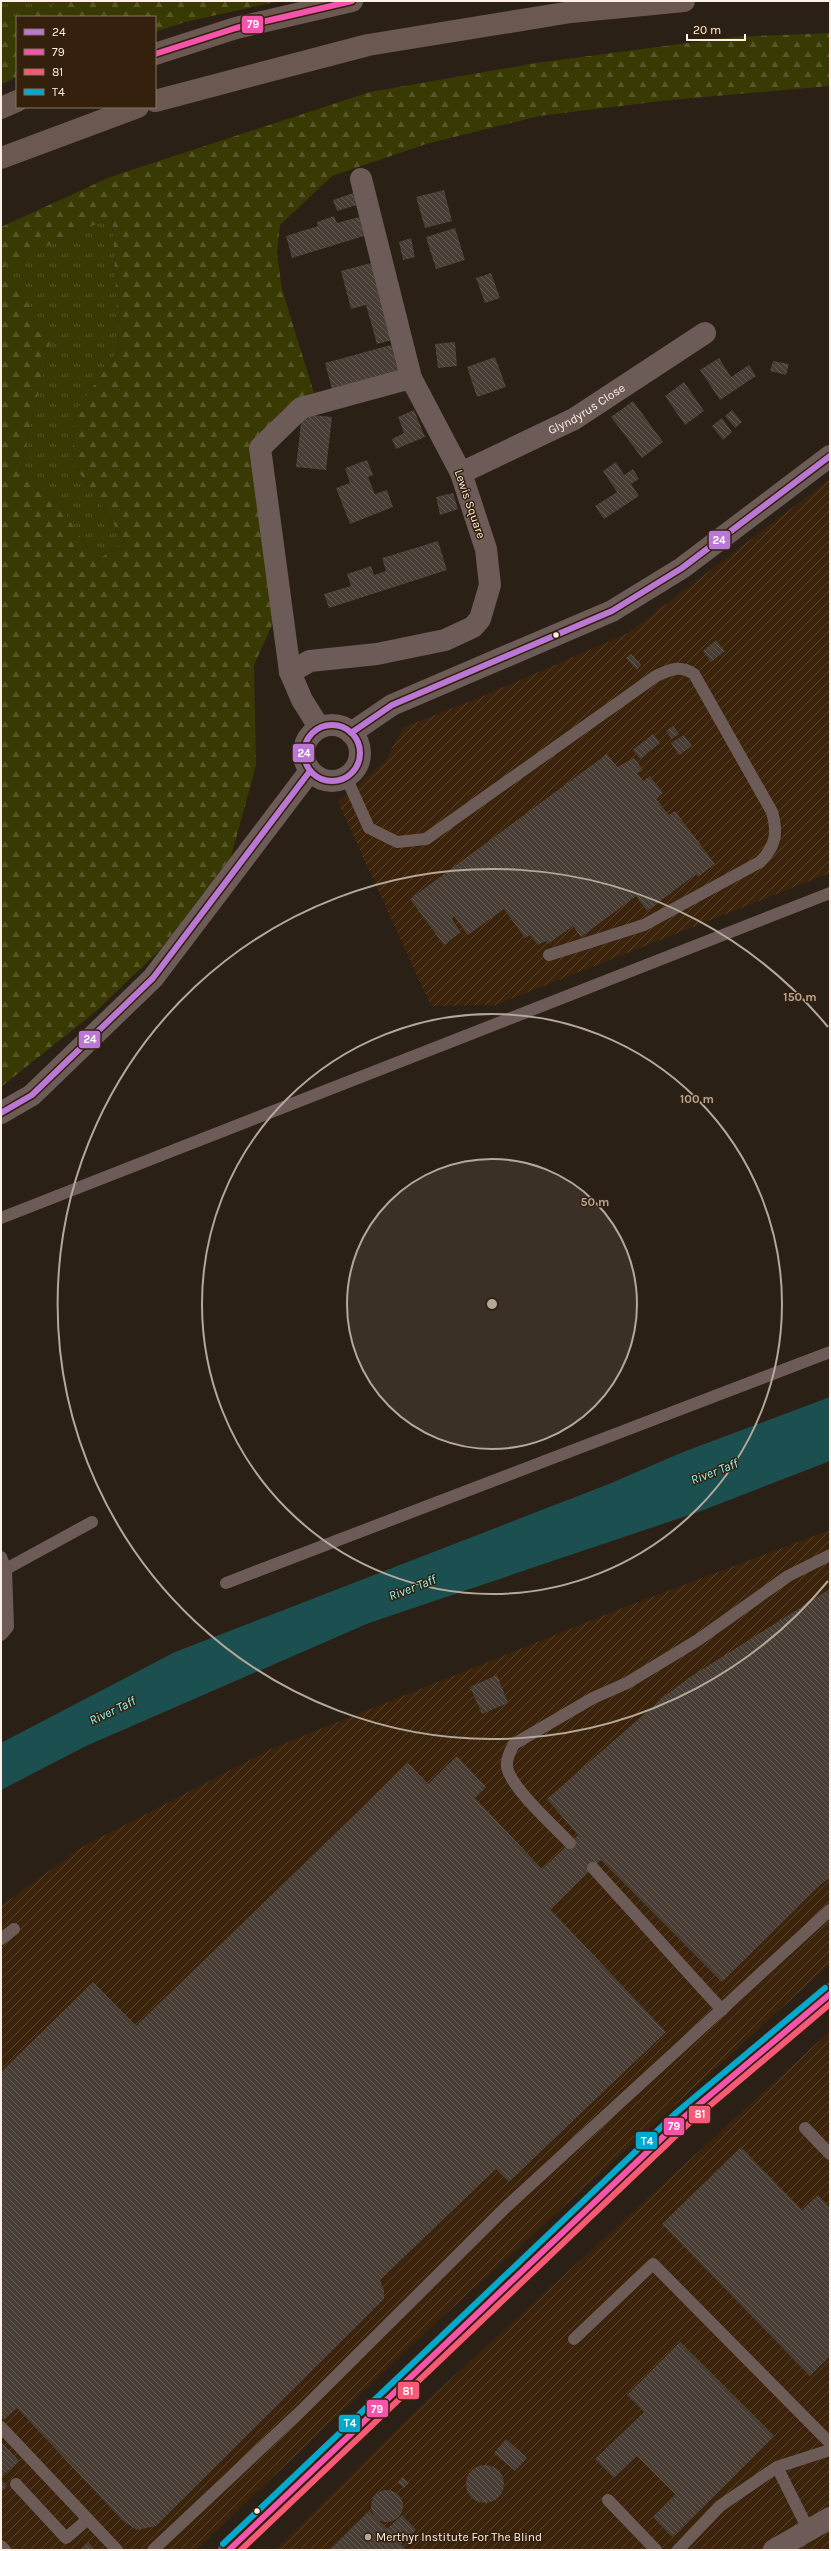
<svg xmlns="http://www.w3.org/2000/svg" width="831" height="2551" font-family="Karla,sans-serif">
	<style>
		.industrial { fill: url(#industrial-furrows) }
		.grass { fill: url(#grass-tufts) }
		.forest { fill: url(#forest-firs); fill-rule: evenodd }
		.water { fill: #1c5050 }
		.building { fill: url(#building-back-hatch) }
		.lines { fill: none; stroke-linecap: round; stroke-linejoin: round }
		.service { stroke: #6c5b56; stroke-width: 12 }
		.minor { stroke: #6c5b56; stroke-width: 22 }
		.primary { stroke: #6e5a52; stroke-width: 22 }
		.trunk { stroke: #6a5851; stroke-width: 22 }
		.bus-1-casing { stroke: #34200c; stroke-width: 9 }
		.bus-2-casing { stroke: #34200c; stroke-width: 9 }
		.bus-3-casing { stroke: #34200c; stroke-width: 9 }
		.bus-4-casing { stroke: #34200c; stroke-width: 9 }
		.bus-1 { stroke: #ba77d6; stroke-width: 6 }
		.bus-2 { stroke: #f653ac; stroke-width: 6 }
		.bus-3 { stroke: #f75a77; stroke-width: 6 }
		.bus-4 { stroke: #00a9ce; stroke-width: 6 }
		.ring { fill: none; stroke: #b4a79c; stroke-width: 2 }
		.bus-dot { fill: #fef0e4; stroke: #34200c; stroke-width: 1.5 }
		.poi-dot { fill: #b4a79c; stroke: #34200c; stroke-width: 1.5 }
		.labels { text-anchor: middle; stroke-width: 3; stroke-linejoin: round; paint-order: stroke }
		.street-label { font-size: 12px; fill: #fef0e4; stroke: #34200c }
		.poi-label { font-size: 12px; fill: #fef0e4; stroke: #34200c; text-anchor: start }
		.water-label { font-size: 13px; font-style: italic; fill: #8af9fb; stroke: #34200c }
		.centre { fill: #b4a79c; stroke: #34200c; stroke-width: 2 }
		.ring-label { font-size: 12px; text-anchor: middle; font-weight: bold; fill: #b4a79c; stroke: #34200c; stroke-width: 3; stroke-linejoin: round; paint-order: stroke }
		.line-badge { stroke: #34200c; stroke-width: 1.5 }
		.badge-label { font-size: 11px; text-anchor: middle; font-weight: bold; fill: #fff }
	</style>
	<defs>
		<pattern id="industrial-furrows" width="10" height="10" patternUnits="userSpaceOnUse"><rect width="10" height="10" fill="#3b240b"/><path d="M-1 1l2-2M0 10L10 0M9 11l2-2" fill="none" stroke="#58442e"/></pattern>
		<pattern id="grass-tufts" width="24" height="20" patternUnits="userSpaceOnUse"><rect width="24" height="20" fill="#393903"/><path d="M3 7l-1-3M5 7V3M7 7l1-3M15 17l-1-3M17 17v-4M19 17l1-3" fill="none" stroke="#575628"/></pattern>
		<pattern id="forest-firs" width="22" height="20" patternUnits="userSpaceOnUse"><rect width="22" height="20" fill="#393903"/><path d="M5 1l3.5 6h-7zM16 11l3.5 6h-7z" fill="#575628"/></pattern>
		<pattern id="building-back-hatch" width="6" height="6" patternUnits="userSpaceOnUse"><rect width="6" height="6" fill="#483e35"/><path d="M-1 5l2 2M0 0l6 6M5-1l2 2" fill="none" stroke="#635a52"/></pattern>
	</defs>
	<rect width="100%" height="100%" fill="#2b2015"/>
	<!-- industrial -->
	<path class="industrial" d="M830,479V873L495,1005L431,1006L338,802L384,762L404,727L483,696L628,633Z
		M830,1530V1964L417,2340L196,2550H1V1906L82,1847L273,1748L617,1610Z
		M830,2031V2550H275L418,2409Z"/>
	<!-- grass -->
	<path class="grass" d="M1,1H68L1,21Z
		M112,217L119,349L74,414L72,462L125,541L96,561L59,504L19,476L50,343L5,265Z"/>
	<!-- forest -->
	<path class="forest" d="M68,1H280L185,22L155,32V17H17V77L1,84V21Z
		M830,33V86L670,100L539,116L426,144L332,176L280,225L277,253L282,289L314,393L281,411L251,447L273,623L254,665L256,765L231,857L159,951L95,1012L1,1087V227L110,177L370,92L536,63L733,37ZM112,217L119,349L74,414L72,462L125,541L96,561L59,504L19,476L50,343L6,265Z"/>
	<!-- water -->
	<path class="water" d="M830,1397V1461L701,1511L369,1623L86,1746L1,1790V1743L175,1652L609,1484L683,1452Z"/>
	<!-- building -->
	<path class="building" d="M444,190L452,221L425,228L416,197Z
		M353,193L357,205L337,211L333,200Z
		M334,216L337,223L359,217L364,236L292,258L286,236L318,226L317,222Z
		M455,228L465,260L436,269L426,237Z
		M411,238L415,257L403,260L399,242Z
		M371,263L392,340L377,344L366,305L351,309L341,271Z
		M491,273L500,298L485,303L476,278Z
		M455,342L457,366L438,368L435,344Z
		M391,345L399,375L333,393L325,363Z
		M495,357L506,387L477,397L467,367Z
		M719,358L731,377L749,365L756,376L720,400L700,370Z
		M773,361L789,364L786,375L770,371Z
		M684,382L704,411L685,425L665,396Z
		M633,401L663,442L642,458L611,417Z
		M414,410L425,437L396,449L392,439L404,433L398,417Z
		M732,410L742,422L735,428L725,416Z
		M302,414L332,417L326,470L296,467Z
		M722,418L732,432L723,440L712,426Z
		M367,460L373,475L368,477L375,494L387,490L393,507L350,524L336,488L350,483L345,468Z
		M616,462L624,475L633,469L639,479L631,484L639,496L604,519L595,506L617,492L603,471Z
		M453,493L458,509L440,515L436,497Z
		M438,541L447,570L329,608L324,594L351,586L347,574L371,566L374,575L386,571L382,558Z
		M716,640L725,651L711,662L703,651Z
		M631,654L641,665L637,670L626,658Z
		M673,726L679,734L672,739L666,731Z
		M653,734L660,743L640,759L633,750Z
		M684,735L692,746L679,755L671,743Z
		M607,754L617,767L634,758L643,770L637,773L643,781L650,776L663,793L656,799L669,815L675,811L715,864L698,877L696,874L647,911L636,896L581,937L573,926L548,944L546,941L538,945L530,935L525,938L504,909L468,935L454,916L451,918L461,932L444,945L410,899Z
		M830,1589V1878L821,1884L722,1982L601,1860L550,1909L666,2032L509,2182L496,2169L380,2280L384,2290V2299L156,2526L137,2530L123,2521L17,2408L4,2420L1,2417V2072L93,1982L136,2026L408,1763L428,1784L457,1756L486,1787L475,1798L542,1869L578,1835L547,1799L666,1695L690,1677Z
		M497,1675L508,1703L482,1714L470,1687Z
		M741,2147L802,2210L818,2195L830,2208V2356L810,2376L662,2224Z
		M680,2342L774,2436L672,2537L653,2517L676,2495L637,2456L614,2478L595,2459L644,2412L627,2395Z
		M506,2439L527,2458L515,2471L494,2453Z
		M1,2442L19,2461L1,2477Z
		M466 2484a19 19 0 1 1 38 0a19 19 0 1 1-38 0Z
		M402,2477L409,2483L404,2488L398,2483Z
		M1,2479L7,2486L1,2492Z
		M371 2506a16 16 0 1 1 32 0a16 16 0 1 1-32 0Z
		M369,2511L387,2529L402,2515L416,2530L401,2544L406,2550H329Z
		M88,2542L95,2550H80Z"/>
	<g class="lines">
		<!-- service -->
		<path class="service" d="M346,777L369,828L397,842L426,839L656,676C671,669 680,665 694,674L772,812C778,833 776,846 760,862L644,925L549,955
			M1,1218L830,893
			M1,1557L6,1569L8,1627L1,1635
			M6,1569L92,1522
			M226,1583L830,1352
			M570,1843C554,1826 511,1788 507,1767C506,1759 510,1751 514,1744L593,1698L627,1683L698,1640L788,1576L830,1555
			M593,1868L722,2010
			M1,1939L14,1929
			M805,2128L830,2154
			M574,2339L653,2264L830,2443
			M1,2427L117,2550
			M16,2484L66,2538L88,2519
			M608,2500L656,2550
			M809,2531L777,2467L830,2450
			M1,2546L5,2550
			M153,2550L303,2409L506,2207L830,1910
			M678,2550L720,2506L777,2467"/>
		<!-- minor -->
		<g class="minor">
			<path id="s1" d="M461,473L574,419L705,333"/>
			<path d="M290,672L310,661L377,654L445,640L473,627L480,619L490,585L486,549L461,473L411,378L361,179"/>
			<circle cx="332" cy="753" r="28"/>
			<path d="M319,727L302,700L290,672L260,448L301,408L411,378"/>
			<path d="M351,733L392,705L612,611L682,568L830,456"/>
			<path d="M1,1113L32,1095L153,978L310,771"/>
			<path d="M774,2550L830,2518"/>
		</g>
		<!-- primary -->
		<path class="primary" d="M229,2550L683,2118L830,1994"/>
		<!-- trunk -->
		<path class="trunk" d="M155,54L236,28L352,1
			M155,101L368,45L571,12L684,1
			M1,108L17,101
			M1,158L138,107"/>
		<defs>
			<path id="bus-1" d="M304 753a28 28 0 1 1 56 0a28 28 0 1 1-56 0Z
				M351,733L392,705L612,611L682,568L830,456
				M1,1113L32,1095L153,978L310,771"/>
			<path id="bus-2" d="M155,54L236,28L352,1
				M229,2550L683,2118L830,1994"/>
			<path id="bus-3" d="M241,2550L688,2124L830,2004"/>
			<path id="bus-4" d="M223,2544L677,2112L825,1988"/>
		</defs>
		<!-- bus-1 casing -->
		<use href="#bus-1" class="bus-1-casing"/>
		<!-- bus-2 casing -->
		<use href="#bus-2" class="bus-2-casing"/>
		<!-- bus-3 casing -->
		<use href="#bus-3" class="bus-3-casing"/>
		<!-- bus-4 casing -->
		<use href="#bus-4" class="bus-4-casing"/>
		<!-- bus-1 -->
		<use href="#bus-1" class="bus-1"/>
		<!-- bus-2 -->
		<use href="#bus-2" class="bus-2"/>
		<!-- bus-3 -->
		<use href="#bus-3" class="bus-3"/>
		<!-- bus-4 -->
		<use href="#bus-4" class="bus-4"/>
	</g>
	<!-- distance rings -->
	<circle cx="492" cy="1304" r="145" fill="#b4a79c" fill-opacity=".12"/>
	<g class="ring">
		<circle cx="492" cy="1304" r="145"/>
		<circle cx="492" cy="1304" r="290"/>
		<path d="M828 1581A435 435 0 1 1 828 1027"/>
	</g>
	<!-- markers -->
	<g class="bus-dot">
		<circle cx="556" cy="635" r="3.5"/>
		<circle cx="257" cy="2511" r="3.5"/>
	</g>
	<circle class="poi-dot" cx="368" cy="2537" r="4"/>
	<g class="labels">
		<!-- street labels -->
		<g class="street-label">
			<text dy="4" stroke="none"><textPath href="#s1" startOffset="141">Glyndyrus Close</textPath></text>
			<text transform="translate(470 504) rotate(71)" y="4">Lewis Square</text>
		</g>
		<!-- poi labels -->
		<g class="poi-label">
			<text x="376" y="2541">Merthyr Institute For The Blind</text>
		</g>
		<!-- water labels -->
		<g class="water-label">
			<text transform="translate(714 1471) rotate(-21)" y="5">River Taff</text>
			<text transform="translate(412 1587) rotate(-21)" y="5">River Taff</text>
			<text transform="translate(112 1710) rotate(-25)" y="5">River Taff</text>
		</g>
	</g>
	<circle cx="492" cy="1304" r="6" class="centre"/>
	<g class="ring-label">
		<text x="800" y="1001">150 m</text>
		<text x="697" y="1103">100 m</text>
		<text x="595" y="1206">50 m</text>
	</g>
	<g class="line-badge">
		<rect x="241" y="15" width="23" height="19" rx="4" fill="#f653ac"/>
		<rect x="708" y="530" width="23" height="20" rx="4" fill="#ba77d6"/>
		<rect x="292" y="743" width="23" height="20" rx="4" fill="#ba77d6"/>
		<rect x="78" y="1030" width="23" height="19" rx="4" fill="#ba77d6"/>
		<rect x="688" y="2105" width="23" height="19" rx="4" fill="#f75a77"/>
		<rect x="663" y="2117" width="22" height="19" rx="4" fill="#f653ac"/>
		<rect x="635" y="2131" width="23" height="19" rx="4" fill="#00a9ce"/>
		<rect x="397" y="2381" width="23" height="19" rx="4" fill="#f75a77"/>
		<rect x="366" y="2399" width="23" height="19" rx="4" fill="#f653ac"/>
		<rect x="338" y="2414" width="23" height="19" rx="4" fill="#00a9ce"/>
	</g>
	<g class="badge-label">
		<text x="253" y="28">79</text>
		<text x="719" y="544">24</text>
		<text x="304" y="757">24</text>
		<text x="90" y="1043">24</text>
		<text x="700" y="2118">81</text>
		<text x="674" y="2130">79</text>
		<text x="647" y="2145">T4</text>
		<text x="408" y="2395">81</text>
		<text x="377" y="2413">79</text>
		<text x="350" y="2427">T4</text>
	</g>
	<!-- border -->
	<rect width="831" height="2551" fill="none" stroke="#fef0e4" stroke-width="4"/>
	<!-- legend -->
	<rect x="16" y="16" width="140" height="92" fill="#34200c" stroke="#857362"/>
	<rect x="24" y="29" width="20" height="6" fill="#ba77d6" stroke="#857362"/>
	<text x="52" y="36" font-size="12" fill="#fef0e4">24</text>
	<rect x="24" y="49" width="20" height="6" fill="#f653ac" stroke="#857362"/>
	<text x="52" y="56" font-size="12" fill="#fef0e4">79</text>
	<rect x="24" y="69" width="20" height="6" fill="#f75a77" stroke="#857362"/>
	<text x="52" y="76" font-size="12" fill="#fef0e4">81</text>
	<rect x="24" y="89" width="20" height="6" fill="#00a9ce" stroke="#857362"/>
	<text x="52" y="96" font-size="12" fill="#fef0e4">T4</text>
	<!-- scale -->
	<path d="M687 34v6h58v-6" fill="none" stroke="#fef0e4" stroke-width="2"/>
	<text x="693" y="34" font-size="12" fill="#fef0e4" stroke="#34200c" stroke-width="3" paint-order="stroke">20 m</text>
</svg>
